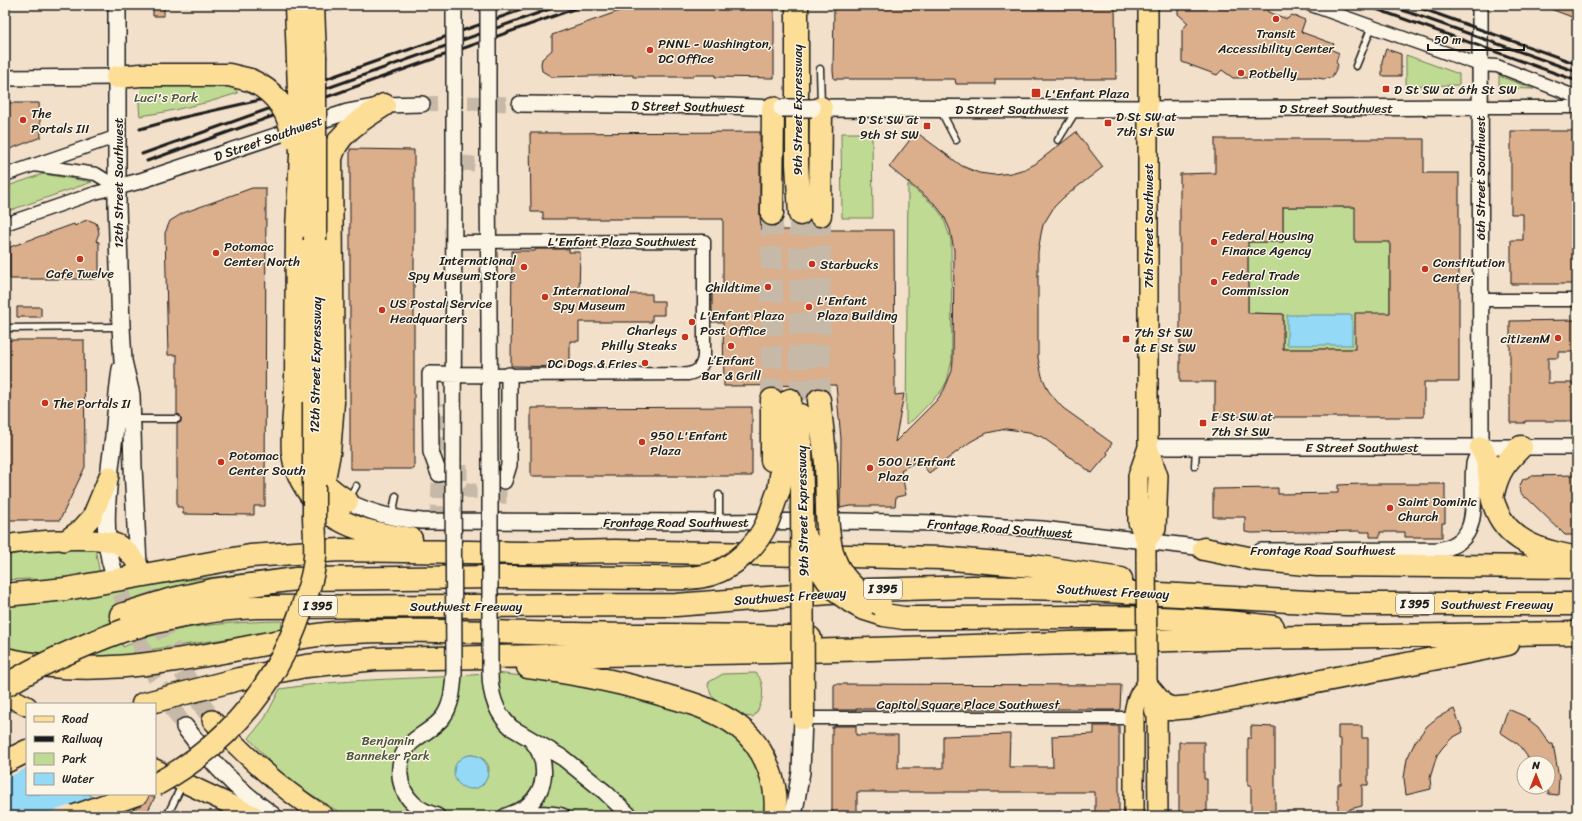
<svg xmlns="http://www.w3.org/2000/svg" width="1582" height="821" font-family="Sriracha,sans-serif">
	<style>
		.green { fill: #bfda92; stroke: #6e7b57; fill-rule: evenodd }
		.water { fill: #94d9f6; stroke: #648d9f }
		.pier { fill: #f2e0ca }
		.building { fill: #dbae8c; stroke: #1c1c1c; fill-rule: evenodd }
		.lines { fill: none; stroke-linecap: round; stroke-linejoin: round }
		.tertiary-tunnel { stroke: #c7b9a7; stroke-width: 15; stroke-dasharray: 15 8; stroke-linecap: butt }
		.secondary-tunnel { stroke: #c7b9a7; stroke-width: 17; stroke-dasharray: 17 8; stroke-linecap: butt }
		.primary-tunnel { stroke: #c7b9a7; stroke-width: 19; stroke-dasharray: 19 10; stroke-linecap: butt }
		.motorway-tunnel { stroke: #c7b9a7; stroke-width: 22; stroke-dasharray: 22 11; stroke-linecap: butt }
		.service-casing { stroke: #1c1c1c; stroke-width: 9 }
		.minor-casing { stroke: #1c1c1c; stroke-width: 15 }
		.tertiary-casing { stroke: #1c1c1c; stroke-width: 18 }
		.secondary-casing { stroke: #1c1c1c; stroke-width: 20 }
		.primary-casing { stroke: #1c1c1c; stroke-width: 22 }
		.motorway-casing { stroke: #1c1c1c; stroke-width: 25 }
		.service { stroke: #fcf5e5; stroke-width: 6 }
		.minor { stroke: #fcf5e5; stroke-width: 12 }
		.tertiary { stroke: #fcf5e5; stroke-width: 15 }
		.secondary { stroke: #fcf5e5; stroke-width: 17 }
		.primary { stroke: #fcde96; stroke-width: 19 }
		.motorway { stroke: #fcde96; stroke-width: 22 }
		.rail { stroke: #1c1c1c; stroke-width: 3 }
		.tertiary-bridge-casing { stroke: #1c1c1c; stroke-width: 18; stroke-linecap: butt }
		.secondary-bridge-casing { stroke: #1c1c1c; stroke-width: 20; stroke-linecap: butt }
		.primary-bridge-casing { stroke: #1c1c1c; stroke-width: 22; stroke-linecap: butt }
		.motorway-bridge-casing { stroke: #1c1c1c; stroke-width: 25; stroke-linecap: butt }
		.tertiary-bridge { stroke: #fcf5e5; stroke-width: 15 }
		.secondary-bridge { stroke: #fcf5e5; stroke-width: 17 }
		.primary-bridge { stroke: #fcde96; stroke-width: 19 }
		.motorway-bridge { stroke: #fcde96; stroke-width: 22 }
		.poi-dot { fill: #c8321e; stroke: #fcf5e5; stroke-width: 1.5 }
		.labels { text-anchor: middle; stroke-width: 3; stroke-linejoin: round; paint-order: stroke }
		.shield { fill: #fcf5e5; stroke: #5f5d58; stroke-width: 1 }
		.shield-label { font-size: 12px; font-weight: bold; fill: #1c1c1c }
		.poi-label { font-size: 13px; fill: #1c1c1c; stroke: #fcf5e5; text-anchor: start }
		.park-label { font-size: 13px; fill: #4d553f; stroke: #fcf5e5 }
		.street-label { font-size: 13px; fill: #1c1c1c; stroke: #fcf5e5 }
	</style>
	<rect width="100%" height="100%" fill="#f2e0ca"/>
	<filter id="ink" filterUnits="userSpaceOnUse"><feTurbulence type="fractalNoise" baseFrequency=".025" numOctaves="2"/><feDisplacementMap in="SourceGraphic" scale="8" xChannelSelector="R" yChannelSelector="G"/><feConvolveMatrix kernelMatrix="1 2 1 2 8 2 1 2 1" color-interpolation-filters="sRGB"/></filter>
	<g filter="url(#ink)">
		<!-- green -->
		<path class="green" d="M1406,55L1459,74V85L1406,86Z
			M1499,76L1534,89L1499,88Z
			M229,84L238,93L209,102L165,112L140,116C139,105 137,95 144,86Z
			M841,133H872L873,218H842Z
			M43,174L92,182L5,212V187Z
			M908,184L934,205L943,217L951,240L952,360L947,381L942,390L913,420L906,424Z
			M1283,207H1355L1390,242V313L1355,349H1283V314L1248,313V242H1283Z
			M95,548L100,574L62,581L30,579L5,580V552Z
			M298,567V569L113,609L123,647C132,643 142,639 151,636C193,624 239,622 282,621L281,631L134,652L128,659L17,654L5,651V602Z
			M496,673L548,679L628,693L720,724L749,751L760,771L767,794V816H348L334,809L281,775L249,738L265,718L280,689C351,677 424,680 496,673ZM470,755C478,755 488,759 489,769C489,774 485,781 483,785L473,789L455,777C453,765 458,758 470,755Z
			M756,673C767,684 763,707 753,717L742,716L720,704L711,695L708,685L709,682L723,674Z"/>
		<!-- water -->
		<path class="water" d="M1287,315H1352V345H1287Z
			M5,743L27,751V794H89L111,816H5Z
			M454 772a17 17 0 1 1 34 0a17 17 0 1 1-34 0Z"/>
		<!-- pier -->
		<path class="pier" d="M14,744L27,749V768L5,779V748Z
			M95,797L113,816H37Z"/>
		<!-- building -->
		<path class="building" d="M153,5H164V16H153Z
			M636,5H774V78L715,77V75H693V77H633V75L552,77L542,71L541,64L542,59L552,50V35Z
			M834,5H1115L1116,79H995V84H956L955,79H834L833,71Z
			M1178,5H1262L1266,6L1268,12L1287,19L1292,15L1305,20L1301,32L1334,44L1332,50L1339,53L1336,62L1338,65L1332,77L1324,79L1312,77L1233,78L1222,70L1217,75L1182,62V30L1188,23L1178,14Z
			M1543,5H1577V19L1543,6Z
			M1386,49L1401,54V76H1382V61Z
			M5,103H39L41,137L5,151Z
			M1511,131H1577V284H1511V240H1523V214H1511Z
			M760,132V214L761,230H894L895,395L904,394L895,442L937,400L944,390L952,371L953,360L954,250L950,230L944,216L935,204L889,167L916,132L962,166L979,173L994,175L1011,173L1025,169L1035,164L1076,132L1103,167L1063,198L1054,207L1043,225L1041,234L1038,252V358L1042,376L1048,390L1054,398L1063,408L1112,443L1107,452L1108,454L1092,473L1042,437L1029,432L1006,429L987,433L979,437L970,442L929,473L919,460L901,470L906,495L896,497L895,506H850L840,508L841,439L836,385L724,386L723,322H712V292L723,293V219H543V212H531L530,133Z
			M1215,139H1424V173H1459V382H1424V417H1215V382H1180V174L1215,173ZM1283,207H1355V242H1390V313H1355V349H1283V314L1248,313V242H1283Z
			M350,149L414,150V469H350Z
			M252,188H266L265,506H254V515L183,514V507H177V424L181,422V419L180,415L177,414V355H168L165,233L170,221L183,213Z
			M89,220L96,223L98,228L99,233L96,241L99,242V277L95,278V279H10V247L74,224L75,226L84,221Z
			M536,249H569V252H580L579,294H652V301H664V315H652V322H579V341H570V367L511,366L512,251H535Z
			M17,307H41V317H17Z
			M1577,320V352H1558V358H1548V383H1577V421H1525V423H1510V321Z
			M5,340H84L85,467L60,520H5Z
			M752,407V476H531V408Z
			M1577,475V535H1565L1527,498L1524,497L1521,493L1519,488L1523,479L1530,477V476Z
			M1361,484H1445V523H1442V537H1405V532H1380V537H1370V532H1361V531L1252,533L1245,532V517H1213V489L1278,488V494L1338,493V485Z
			M834,684L1121,685L1120,709L1119,710H1094V709H856V710H834Z
			M1454,709L1463,732L1452,738L1443,747L1437,755L1430,778L1431,789L1406,795L1404,778L1407,759L1415,742L1427,726L1438,717Z
			M1508,709L1524,716L1538,727L1550,744H1553L1559,777L1558,795L1548,794V763H1530L1527,756L1518,744L1500,732Z
			M834,726H856V735H898V768H943V736L1010,734L1009,767H1053L1052,736L1094,734V726H1119V816H1095V792H857V816H832V727H834Z
			M1251,726L1275,727V816H1251V785H1248V738H1251Z
			M1338,726H1362V738H1368V785H1362V806L1350,809L1351,816H1338V784H1341V739H1338Z
			M1179,742H1204V779H1207V816H1179Z
			M149,796L155,797L145,816H140L133,809L146,802Z"/>
		<g class="lines">
			<!-- tertiary-tunnel -->
			<path class="tertiary-tunnel" d="M422,104L460,103L520,104
				M460,165L465,163L482,165
				M460,465V482L464,489C476,494 491,490 501,484
				M496,466L499,492V521
				M437,521L440,465L448,404"/>
			<!-- secondary-tunnel -->
			<path class="secondary-tunnel" d="M113,570C130,622 153,682 185,727"/>
			<!-- primary-tunnel -->
			<path class="primary-tunnel" d="M138,565C157,619 180,673 212,720"/>
			<!-- motorway-tunnel -->
			<path class="motorway-tunnel" d="M772,214V400
				M800,214V400
				M819,400L820,215"/>
			<defs>
				<path id="service" d="M1356,66L1372,26
					M820,69L821,105
					M941,111L956,140
					M1058,140L1076,111
					M5,328L119,327
					M134,419H177
					M1195,466L1196,447
					M719,495V522
					M349,498L356,486
					M392,516L396,496
					M116,807L124,816
					M167,816L183,783"/>
				<path id="minor" d="M1311,5L1480,65L1497,66L1577,97
					M1480,107H1577
					M34,165L96,174L117,187
					M5,175L118,136
					M5,224L95,193L117,187
					M453,242L704,241V357C702,368 698,372 688,374L490,375
					M1480,300H1577
					M803,718H1133"/>
				<path id="tertiary" d="M5,78L117,77
					M520,104L729,106L773,108
					M1149,109L1480,107
					M488,172L490,465
					M117,187L140,181L347,112L384,105L422,104
					M1148,447H1577
					M453,464L454,173
					M439,474L431,452L430,374L490,375
					M504,481L509,465V375
					M347,501C370,513 396,519 422,521L719,522L846,521L938,523L1042,529L1213,549
					M1261,551L1438,550C1485,542 1470,499 1474,464C1475,459 1479,453 1481,448L1480,5
					M490,672C490,694 495,713 512,728L563,758L605,792L630,816
					M514,815C531,813 546,812 562,816
					M437,816C428,813 419,809 413,803C397,788 395,760 410,744C420,734 434,729 443,717C452,705 453,688 454,673
					M506,816C513,813 520,811 526,807C548,790 549,760 531,740"/>
				<path id="secondary" d="M117,5V206L121,327L123,361L131,395L133,467L138,565
					M812,108L1149,109
					M113,570C100,531 109,477 114,436C116,414 118,391 121,369
					M185,727C210,761 238,791 273,816
					M793,816L801,772L803,718"/>
				<path id="primary" d="M64,541L81,529L92,517L109,476
					M1146,541L1156,529L1158,476L1148,447
					M5,545C27,541 101,535 119,545C128,550 133,558 138,565
					M1146,560V541L1138,522V476L1148,447V5
					M1147,664V686L1153,698L1157,715L1158,816
					M5,695L27,706
					M212,720C246,757 282,790 324,816
					M155,769L255,816
					M1134,816V713C1136,702 1138,693 1147,686"/>
				<path id="motorway" d="M296,5L298,61
					M313,5L315,56
					M797,5V164L800,214
					M117,77L141,75H229L250,80
					M772,214L773,108
					M820,215L821,108
					M297,228C297,278 296,328 296,379C296,404 291,430 293,454C295,467 299,477 306,488C328,525 371,534 411,539
					M772,400V460
					M819,400L826,463L827,505
					M314,402L315,240
					M333,402L331,159C336,133 363,119 384,105
					M800,415L802,489
					M1481,448C1484,453 1487,459 1488,465C1490,478 1490,492 1494,504C1506,541 1540,551 1574,557
					M308,460C315,478 331,491 347,501
					M779,490L785,448L790,400
					M1493,494C1498,471 1505,463 1521,447
					M1204,549L1253,559L1317,565L1577,567
					M5,595L66,589L250,556L340,550L525,553L615,551L941,558L1033,566L1121,579
					M862,608L884,615L904,618C1027,619 1151,611 1273,627
					M121,615L169,600L213,590L296,579L503,577L650,578
					M125,630C168,618 211,609 256,607L676,605L868,590L973,587L1066,589L1346,604H1577
					M5,659C84,677 161,664 239,649C270,643 303,636 335,633C413,628 496,633 575,634C653,636 732,634 810,638
					M528,667C575,673 622,682 667,696C692,703 718,711 739,727C765,747 779,784 775,816
					M1147,686L1162,704L1172,709
					M143,704L239,679L306,666L376,659L770,652L1240,638L1577,633
					M1156,710L1190,707L1508,644
					M5,762L27,751"/>
			</defs>
			<!-- service casing -->
			<use href="#service" class="service-casing"/>
			<!-- minor casing -->
			<use href="#minor" class="minor-casing"/>
			<!-- tertiary casing -->
			<use href="#tertiary" class="tertiary-casing"/>
			<!-- secondary casing -->
			<use href="#secondary" class="secondary-casing"/>
			<!-- primary casing -->
			<use href="#primary" class="primary-casing"/>
			<!-- motorway casing -->
			<use href="#motorway" class="motorway-casing"/>
			<!-- service -->
			<use href="#service" class="service"/>
			<!-- minor -->
			<use href="#minor" class="minor"/>
			<!-- tertiary -->
			<use href="#tertiary" class="tertiary"/>
			<!-- secondary -->
			<use href="#secondary" class="secondary"/>
			<!-- primary -->
			<use href="#primary" class="primary"/>
			<!-- motorway -->
			<use href="#motorway" class="motorway"/>
			<!-- rail -->
			<path class="rail" d="M1365,5L1577,81
				M1388,5L1577,72
				M1412,5L1577,64
				M140,129L180,118L260,100L303,87L535,5
				M142,154L561,5
				M147,161L585,5"/>
			<defs>
				<path id="tertiary-bridge" d="M488,5V172
					M454,173V11
					M453,464L454,673
					M490,465V672"/>
				<path id="secondary-bridge" d="M782,108H812"/>
				<path id="primary-bridge" d="M1146,560L1147,664"/>
				<path id="motorway-bridge" d="M315,56V240
					M250,80C275,91 289,111 293,138
					M297,228L301,155L298,61
					M325,474L329,453L333,402
					M802,489L803,718
					M827,505C827,550 834,583 880,604
					M807,539C819,571 830,592 862,608
					M650,578C670,578 692,580 712,574C734,567 756,546 766,525C771,514 774,502 779,490
					M5,686C42,663 83,645 125,630
					M155,785C226,746 275,689 301,611C307,594 314,575 315,556C316,542 314,528 314,514C314,476 314,439 314,402
					M75,816L137,794"/>
			</defs>
			<!-- tertiary-bridge casing -->
			<use href="#tertiary-bridge" class="tertiary-bridge-casing"/>
			<!-- secondary-bridge casing -->
			<use href="#secondary-bridge" class="secondary-bridge-casing"/>
			<!-- primary-bridge casing -->
			<use href="#primary-bridge" class="primary-bridge-casing"/>
			<!-- motorway-bridge casing -->
			<use href="#motorway-bridge" class="motorway-bridge-casing"/>
			<!-- tertiary-bridge -->
			<use href="#tertiary-bridge" class="tertiary-bridge"/>
			<!-- secondary-bridge -->
			<use href="#secondary-bridge" class="secondary-bridge"/>
			<!-- primary-bridge -->
			<use href="#primary-bridge" class="primary-bridge"/>
			<!-- motorway-bridge -->
			<use href="#motorway-bridge" class="motorway-bridge"/>
		</g>
	</g>
	<!-- markers -->
	<g class="poi-dot">
		<circle cx="1276" cy="19" r="4"/>
		<circle cx="650" cy="50" r="4"/>
		<circle cx="1241" cy="73" r="4"/>
		<rect x="1382" y="85" width="8" height="8" rx="2"/>
		<rect x="1031" y="88" width="10" height="10" rx="2"/>
		<circle cx="23" cy="120" r="4"/>
		<rect x="1104" y="119" width="8" height="8" rx="2"/>
		<rect x="923" y="122" width="8" height="8" rx="2"/>
		<circle cx="1214" cy="242" r="4"/>
		<circle cx="216" cy="253" r="4"/>
		<circle cx="80" cy="259" r="4"/>
		<circle cx="812" cy="264" r="4"/>
		<circle cx="524" cy="267" r="4"/>
		<circle cx="1425" cy="269" r="4"/>
		<circle cx="1214" cy="282" r="4"/>
		<circle cx="768" cy="287" r="4"/>
		<circle cx="545" cy="297" r="4"/>
		<circle cx="809" cy="307" r="4"/>
		<circle cx="382" cy="310" r="4"/>
		<circle cx="692" cy="322" r="4"/>
		<circle cx="685" cy="337" r="4"/>
		<circle cx="1558" cy="338" r="4"/>
		<rect x="1122" y="335" width="8" height="8" rx="2"/>
		<circle cx="731" cy="346" r="4"/>
		<circle cx="645" cy="363" r="4"/>
		<circle cx="45" cy="403" r="4"/>
		<rect x="1199" y="419" width="8" height="8" rx="2"/>
		<circle cx="642" cy="442" r="4"/>
		<circle cx="221" cy="462" r="4"/>
		<circle cx="870" cy="468" r="4"/>
		<circle cx="1390" cy="508" r="4"/>
	</g>
	<g class="labels">
		<!-- shield labels -->
		<g class="shield">
			<rect x="864" y="579" width="38" height="20" rx="3"/>
			<rect x="1396" y="594" width="38" height="20" rx="3"/>
			<rect x="299" y="596" width="38" height="20" rx="3"/>
		</g>
		<g class="shield-label">
			<text x="883" y="593">I 395</text>
			<text x="1415" y="608">I 395</text>
			<text x="318" y="610">I 395</text>
		</g>
		<!-- poi labels -->
		<g class="poi-label">
			<text x="1276" y="38" text-anchor="middle">Transit<tspan x="1276" dy="15">Accessibility Center</tspan></text>
			<text x="658" y="48">PNNL - Washington,<tspan x="658" dy="15">DC Office</tspan></text>
			<text x="1249" y="78">Potbelly</text>
			<text x="1394" y="94">D St SW at 6th St SW</text>
			<text x="1045" y="98">L'Enfant Plaza</text>
			<text x="31" y="118">The<tspan x="31" dy="15">Portals III</tspan></text>
			<text x="1116" y="121">D St SW at<tspan x="1116" dy="15">7th St SW</tspan></text>
			<text x="919" y="124" text-anchor="end">D St SW at<tspan x="919" dy="15">9th St SW</tspan></text>
			<text x="1222" y="240">Federal Housing<tspan x="1222" dy="15">Finance Agency</tspan></text>
			<text x="224" y="251">Potomac<tspan x="224" dy="15">Center North</tspan></text>
			<text x="516" y="265" text-anchor="end">International<tspan x="516" dy="15">Spy Museum Store</tspan></text>
			<text x="1433" y="267">Constitution<tspan x="1433" dy="15">Center</tspan></text>
			<text x="820" y="269">Starbucks</text>
			<text x="80" y="278" text-anchor="middle">Cafe Twelve</text>
			<text x="1222" y="280">Federal Trade<tspan x="1222" dy="15">Commission</tspan></text>
			<text x="760" y="292" text-anchor="end">Childtime</text>
			<text x="553" y="295">International<tspan x="553" dy="15">Spy Museum</tspan></text>
			<text x="817" y="305">L'Enfant<tspan x="817" dy="15">Plaza Building</tspan></text>
			<text x="390" y="308">US Postal Service<tspan x="390" dy="15">Headquarters</tspan></text>
			<text x="700" y="320">L'Enfant Plaza<tspan x="700" dy="15">Post Office</tspan></text>
			<text x="677" y="335" text-anchor="end">Charleys<tspan x="677" dy="15">Philly Steaks</tspan></text>
			<text x="1134" y="337">7th St SW<tspan x="1134" dy="15">at E St SW</tspan></text>
			<text x="1550" y="343" text-anchor="end">citizenM</text>
			<text x="731" y="365" text-anchor="middle">L’Enfant<tspan x="731" dy="15">Bar &amp; Grill</tspan></text>
			<text x="637" y="368" text-anchor="end">DC Dogs &amp; Fries</text>
			<text x="53" y="408">The Portals II</text>
			<text x="1211" y="421">E St SW at<tspan x="1211" dy="15">7th St SW</tspan></text>
			<text x="650" y="440">950 L'Enfant<tspan x="650" dy="15">Plaza</tspan></text>
			<text x="229" y="460">Potomac<tspan x="229" dy="15">Center South</tspan></text>
			<text x="878" y="466">500 L'Enfant<tspan x="878" dy="15">Plaza</tspan></text>
			<text x="1398" y="506">Saint Dominic<tspan x="1398" dy="15">Church</tspan></text>
		</g>
		<!-- park labels -->
		<g class="park-label">
			<text x="166" y="102">Luci's Park</text>
			<text x="388" y="745">Benjamin<tspan x="388" dy="15">Banneker Park</tspan></text>
		</g>
		<!-- street labels -->
		<g class="street-label">
			<text transform="translate(688 106) rotate(1)" y="5">D Street Southwest</text>
			<text x="1336" y="113">D Street Southwest</text>
			<text x="1012" y="114">D Street Southwest</text>
			<text transform="translate(797 110) rotate(-90)" y="5">9th Street Expressway</text>
			<text transform="translate(268 138) rotate(-19)" y="5">D Street Southwest</text>
			<text transform="translate(1480 178) rotate(-90)" y="5">6th Street Southwest</text>
			<text transform="translate(118 183) rotate(-90)" y="5">12th Street Southwest</text>
			<text transform="translate(1148 226) rotate(-90)" y="5">7th Street Southwest</text>
			<text x="622" y="246">L'Enfant Plaza Southwest</text>
			<text transform="translate(315 365) rotate(-89)" y="5">12th Street Expressway</text>
			<text x="1362" y="452">E Street Southwest</text>
			<text transform="translate(802 511) rotate(-91)" y="5">9th Street Expressway</text>
			<text x="676" y="527">Frontage Road Southwest</text>
			<text transform="translate(1000 528) rotate(4)" y="5">Frontage Road Southwest</text>
			<text x="1323" y="555">Frontage Road Southwest</text>
			<text transform="translate(1113 591) rotate(3)" y="5">Southwest Freeway</text>
			<text transform="translate(790 596) rotate(-4)" y="5">Southwest Freeway</text>
			<text x="1497" y="609">Southwest Freeway</text>
			<text x="466" y="611">Southwest Freeway</text>
			<text x="968" y="709">Capitol Square Place Southwest</text>
		</g>
	</g>
	<!-- margin -->
	<rect width="1582" height="821" fill="none" stroke="#fcf5e5" stroke-width="20"/>
	<rect x="10" y="10" width="1562" height="801" fill="none" stroke="#1c1c1c" stroke-width="1.5" filter="url(#ink)"/>
	<!-- legend -->
	<rect x="26" y="703" width="130" height="92" fill="#fcf5e5" stroke="#a29e95"/>
	<rect x="34" y="716" width="20" height="6" fill="#fcde96" stroke="#a29e95"/>
	<text x="62" y="723" font-size="12" fill="#1c1c1c">Road</text>
	<rect x="34" y="736" width="20" height="6" fill="#1c1c1c" stroke="#a29e95"/>
	<text x="62" y="743" font-size="12" fill="#1c1c1c">Railway</text>
	<rect x="34" y="753" width="20" height="12" fill="#bfda92" stroke="#a29e95"/>
	<text x="62" y="763" font-size="12" fill="#1c1c1c">Park</text>
	<rect x="34" y="773" width="20" height="12" fill="#94d9f6" stroke="#a29e95"/>
	<text x="62" y="783" font-size="12" fill="#1c1c1c">Water</text>
	<!-- north arrow -->
	<g transform="translate(1536 775)"><circle r="19" fill="#fcf5e5" stroke="#a29e95"/>
	<path d="M0-3L7 15L0 10L-7 15Z" fill="#c8321e"/>
	<text y="-6" font-size="11" font-weight="bold" text-anchor="middle" fill="#1c1c1c">N</text>
	</g>
	<!-- scale -->
	<path d="M1428 44v6h96v-6" fill="none" stroke="#1c1c1c" stroke-width="2"/>
	<text x="1434" y="44" font-size="12" fill="#1c1c1c" stroke="#fcf5e5" stroke-width="3" paint-order="stroke">50 m</text>
</svg>
